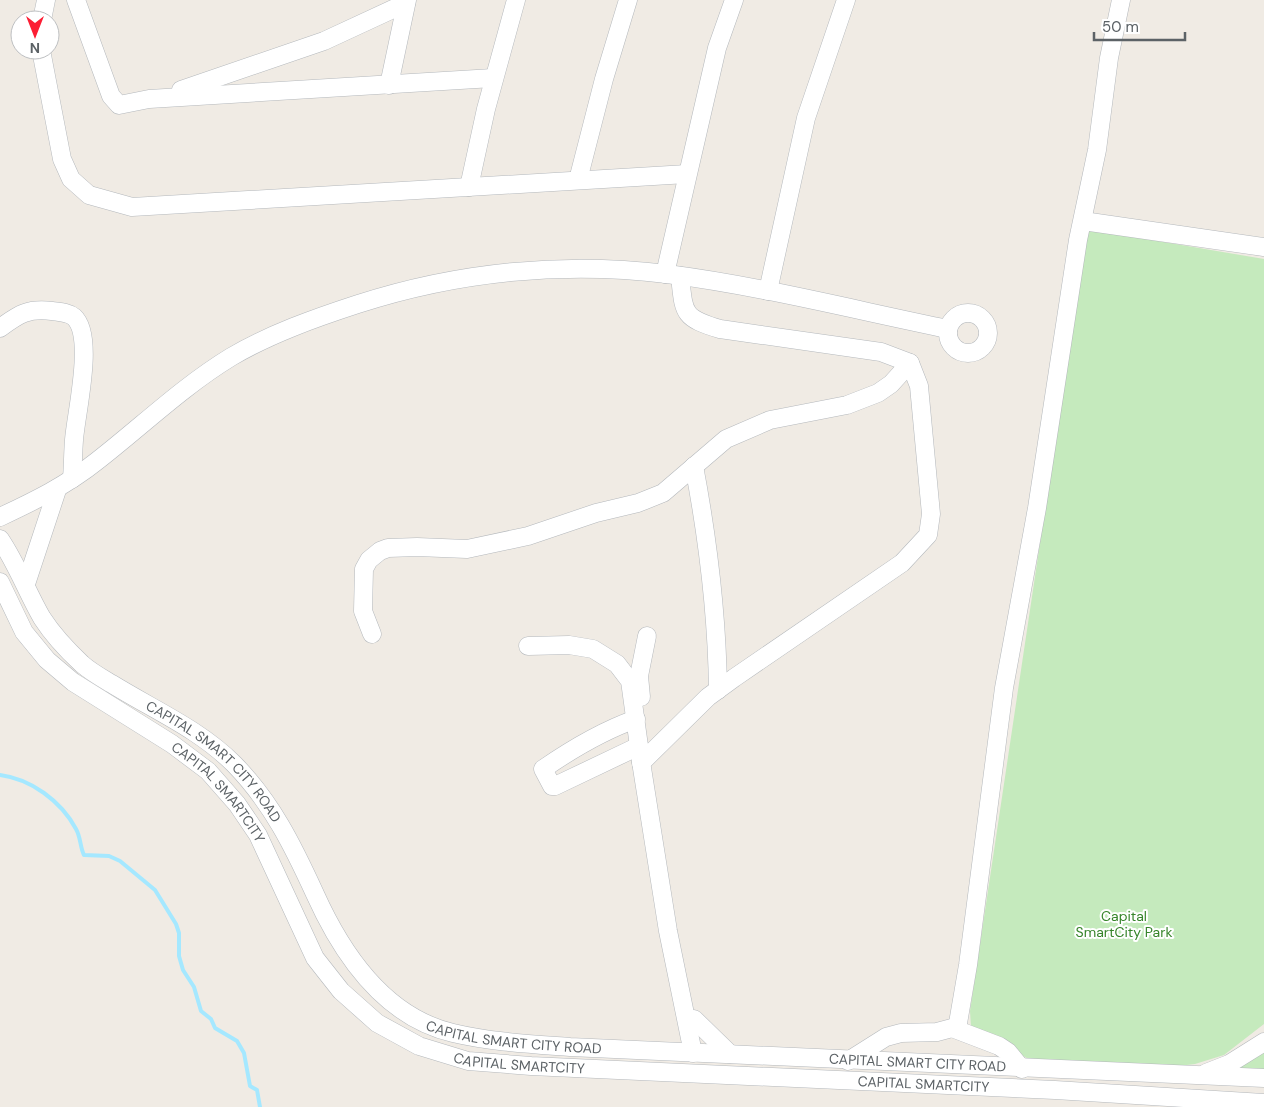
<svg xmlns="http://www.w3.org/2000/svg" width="1264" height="1107" font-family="'DM Sans',sans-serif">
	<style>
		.green { fill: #c5eabd }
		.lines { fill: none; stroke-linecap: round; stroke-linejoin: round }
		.stream { stroke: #a5e8ff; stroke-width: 4 }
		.minor-casing { stroke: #b4b8bc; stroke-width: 19 }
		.minor { stroke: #fff; stroke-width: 18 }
		.labels { text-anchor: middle; stroke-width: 4; stroke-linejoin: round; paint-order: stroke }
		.street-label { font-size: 14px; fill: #5c6266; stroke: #fff }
		.park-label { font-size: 14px; fill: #37852b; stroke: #fff }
	</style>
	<rect width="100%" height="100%" fill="#f0ebe4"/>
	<!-- green -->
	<path class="green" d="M1087,229L1264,259V1024L1224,1055L1195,1064L1162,1068L1034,1062L971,1027L970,1011Z
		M1264,1043V1074L1230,1072Z"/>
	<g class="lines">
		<!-- stream -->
		<path class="stream" d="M0,775C31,779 61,801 76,829C81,838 80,847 84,855L109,856L120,861L155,890L176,924L179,933V956L183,970L194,987L201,1011L211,1019L215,1028L237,1041L244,1053L250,1086L257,1090L260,1107"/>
		<defs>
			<g id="minor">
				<path d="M76,0L111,96L119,105L149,99L493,78"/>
				<path d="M42,20L46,0"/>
				<path d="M41,50L62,159L71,179L89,195L132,207L687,174"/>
				<path d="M389,85L407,0"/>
				<path d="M181,90L324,41L406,3"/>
				<path d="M578,180L604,79L628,0"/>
				<path d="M469,187L486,109L516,0"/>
				<path d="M1083,221L1264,247"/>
				<path d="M665,274L717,48L734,0"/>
				<path d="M768,291L806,118L846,0"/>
				<circle cx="968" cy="333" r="20"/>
				<path d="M0,328C19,314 28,308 52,311C59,312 68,312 74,317C95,336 76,413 74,440C73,453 73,466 72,479"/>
				<path d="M694,466C708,540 717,614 718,690"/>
				<path d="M0,517C34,501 67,485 97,461C142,426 182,387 231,357C270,334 315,318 358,304C457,272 563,261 667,274C761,286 855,310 948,329"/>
				<path id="s1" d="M0,539C17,564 27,592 42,618C53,635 67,650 82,664C91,672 102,678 112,684C154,710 199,729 234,764C272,803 293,846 315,894C342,954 384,1017 453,1033C491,1042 530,1044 570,1047L1264,1078"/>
				<path id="s2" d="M0,582L24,632L47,660L73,682L172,744L208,771L237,804L258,835L315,958L341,991L377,1023L419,1046L468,1061L531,1066L1055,1090L1264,1103"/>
				<path d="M26,584L57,490"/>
				<path d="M372,634L363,611L364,569L369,560L380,551L388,548L417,547L467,549L528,536L596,513L638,503L663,493L726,439L770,420L847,405L878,393L891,384L910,363"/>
				<path d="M528,646L569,645L593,649L617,664L630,681L642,768L668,931L693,1053"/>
				<path d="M641,697L639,676L647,636"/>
				<path d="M636,719C602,731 572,749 543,769L552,786H555L639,746"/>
				<path d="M641,763L708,697L734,678L902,563L928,535L931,514L919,386L910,363L881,352L720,329C682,318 684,313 680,276"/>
				<path d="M694,1019L730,1054"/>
				<path d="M957,1029L968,965L1004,688L1037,508L1078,240L1097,150L1109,58L1121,0"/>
				<path d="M848,1061L886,1037L901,1033L937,1032L952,1028L999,1046L1008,1052L1022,1069"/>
				<path d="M1206,1073L1229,1064L1264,1042"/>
			</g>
		</defs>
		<!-- minor casing -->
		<use href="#minor" class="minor-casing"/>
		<!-- minor -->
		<use href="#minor" class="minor"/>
	</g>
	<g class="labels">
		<!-- street labels -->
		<g class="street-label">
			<text dy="5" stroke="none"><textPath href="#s1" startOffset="316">CAPITAL SMART CITY ROAD</textPath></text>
			<text dy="5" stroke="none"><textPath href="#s2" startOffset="310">CAPITAL SMARTCITY</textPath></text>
			<text dy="5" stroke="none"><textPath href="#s1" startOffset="751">CAPITAL SMART CITY ROAD</textPath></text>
			<text dy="5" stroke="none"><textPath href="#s2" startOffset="745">CAPITAL SMARTCITY</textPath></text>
			<text dy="5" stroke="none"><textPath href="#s1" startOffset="1156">CAPITAL SMART CITY ROAD</textPath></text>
			<text dy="5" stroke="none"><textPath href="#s2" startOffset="1150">CAPITAL SMARTCITY</textPath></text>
		</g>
		<!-- park labels -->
		<g class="park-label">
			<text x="1124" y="921">Capital<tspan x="1124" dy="16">SmartCity Park</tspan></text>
		</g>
	</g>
	<!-- north arrow -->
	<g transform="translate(35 35) rotate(180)"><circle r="24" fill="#ffffff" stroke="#bec0c2"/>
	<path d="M0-4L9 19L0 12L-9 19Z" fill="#fc1e34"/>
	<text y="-8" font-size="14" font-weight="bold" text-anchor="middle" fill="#5c6266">N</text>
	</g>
	<!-- scale -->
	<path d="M1094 32v8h91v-8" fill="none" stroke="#5c6266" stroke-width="2.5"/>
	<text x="1102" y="32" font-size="15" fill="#5c6266" stroke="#ffffff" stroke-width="4" paint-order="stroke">50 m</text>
</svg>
